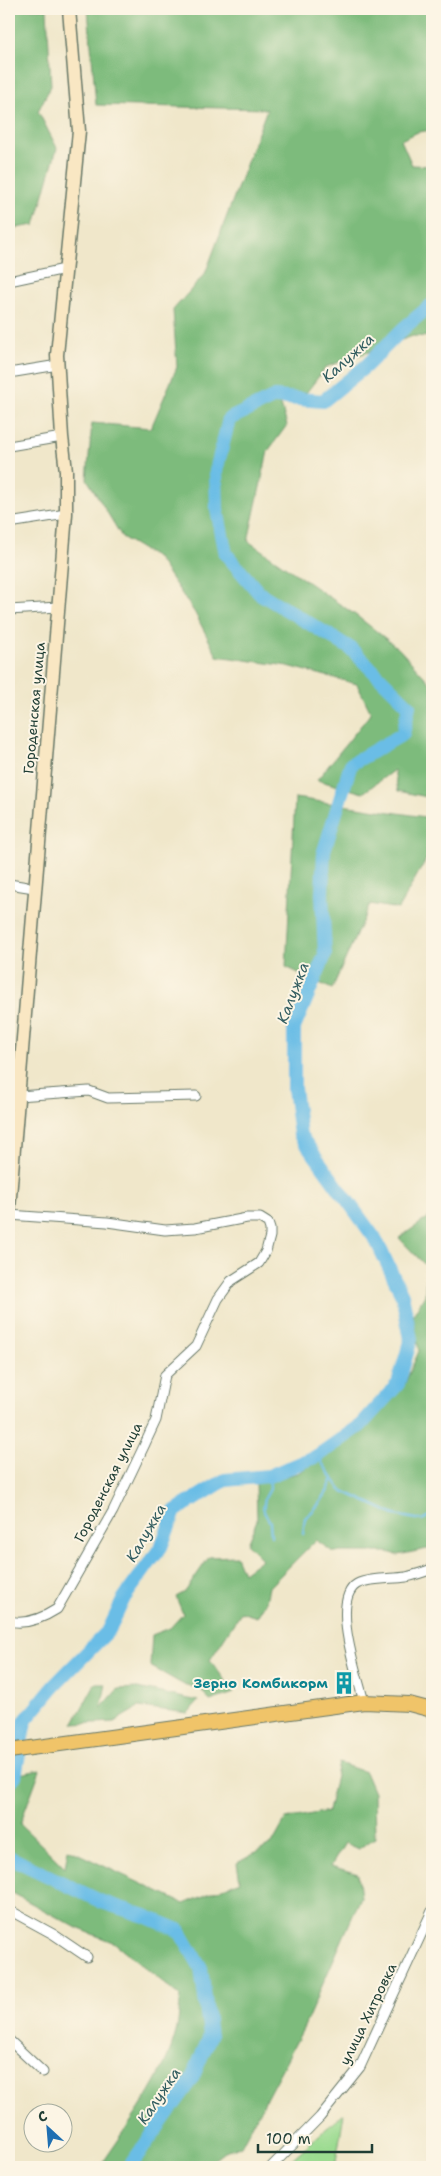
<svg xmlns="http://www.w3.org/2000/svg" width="441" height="2176" font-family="'Shantell Sans',sans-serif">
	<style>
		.green { fill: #9cdb91; stroke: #5e8c62 }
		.forest { fill: #7dbb7b; stroke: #4e7c58 }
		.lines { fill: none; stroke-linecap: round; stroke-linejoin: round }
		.stream { stroke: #6abde6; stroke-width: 2.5 }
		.river { stroke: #6abde6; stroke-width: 14 }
		.street-casing { stroke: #687868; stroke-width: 11 }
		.secondary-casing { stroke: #687868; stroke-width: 15 }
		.primary-casing { stroke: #687868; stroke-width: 16 }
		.street { stroke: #fff; stroke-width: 9 }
		.secondary { stroke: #f9e7c3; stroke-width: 12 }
		.primary { stroke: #f0c469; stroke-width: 14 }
		.labels { text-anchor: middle; stroke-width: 4; stroke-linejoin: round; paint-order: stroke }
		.street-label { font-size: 14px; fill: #1f3d34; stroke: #fcf5e5 }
		.culture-label { font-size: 14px; font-weight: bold; fill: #0d838f; stroke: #fcf5e5; text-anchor: end }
		.water-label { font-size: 15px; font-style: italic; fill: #325d60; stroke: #fcf5e5 }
	</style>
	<rect width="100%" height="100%" fill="#fcf5e5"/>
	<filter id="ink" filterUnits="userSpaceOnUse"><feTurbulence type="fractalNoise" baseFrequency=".02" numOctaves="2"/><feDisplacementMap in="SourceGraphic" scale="10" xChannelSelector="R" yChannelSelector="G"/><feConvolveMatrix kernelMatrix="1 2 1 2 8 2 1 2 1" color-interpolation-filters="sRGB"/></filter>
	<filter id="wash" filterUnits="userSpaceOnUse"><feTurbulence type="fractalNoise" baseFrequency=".0096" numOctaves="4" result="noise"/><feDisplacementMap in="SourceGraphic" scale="20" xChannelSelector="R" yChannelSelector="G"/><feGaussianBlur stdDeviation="1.12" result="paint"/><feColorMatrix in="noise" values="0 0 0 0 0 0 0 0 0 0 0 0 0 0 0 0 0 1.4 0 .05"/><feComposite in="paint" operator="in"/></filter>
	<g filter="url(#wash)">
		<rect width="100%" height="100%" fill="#f0e7ca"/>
		<!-- green -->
		<path class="green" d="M344,2113L335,2167H283Z"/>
		<!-- forest -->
		<path class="forest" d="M9,9H47L51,86L38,111L57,148L35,225L9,229Z
			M88,9H432V130L418,132L401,140L412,165L432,166V337L413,336L326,367L306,393L277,392L287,425L268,451L248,541L357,616L399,649L432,685V798L398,791L394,770L363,793L317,780L371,713L357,684L288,666L217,656L195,613L158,559L122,537L87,479L92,423L151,428L177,367L173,310L205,274L267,109L96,105Z
			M295,798L432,818V849L398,909L370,904L332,989L286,967Z
			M432,1215V1548L398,1555L388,1552H333L316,1540L269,1587L266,1602L257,1617L241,1612L210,1660L234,1693L210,1701L199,1687L186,1686L150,1666L152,1635L170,1628L183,1614L176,1597L185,1592L209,1557L236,1556L243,1573L262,1559L247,1544L257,1520L256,1483L298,1473L347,1441L403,1388L419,1351L413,1315L425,1295L426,1266L399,1238Z
			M95,1684H106L101,1708L118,1689L138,1688L198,1701L188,1713L139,1707L114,1722L73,1724Z
			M339,1763L365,1772L374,1793L375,1838L358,1849L345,1843L331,1866L358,1874L361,1897L304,2027L241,2146L224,2151L203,2167H100C127,2126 166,2077 177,2028C179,2018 179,2007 181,1997L115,1943L77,1928L9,1891V1776L40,1770L20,1824L65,1868L68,1849L184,1904L240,1881L237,1863L272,1844L286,1819L328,1811Z"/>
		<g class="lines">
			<!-- stream -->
			<path class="stream" d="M317,1456L341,1490L395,1515L422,1520L432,1515
				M269,1476L270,1489L265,1498L263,1510L270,1522L271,1536
				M303,1534L305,1518C318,1508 327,1494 333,1479"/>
			<!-- river -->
			<path class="river" d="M9,1783L15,1776L25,1721L54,1686L109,1630L124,1598L161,1547L175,1511L225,1480L269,1476L317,1456L360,1426L398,1384L411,1339L402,1295L376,1240L300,1135L294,1088V1028L325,955L322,894L324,851L351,764L403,734L409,706L350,648L259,593L226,554L217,510L216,471L229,419L275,397L323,401L366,366L405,327L430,306L432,307
				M9,1857L102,1902L145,1916L179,1930L201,1968L210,2036L191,2081L129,2167"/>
		</g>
	</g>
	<g filter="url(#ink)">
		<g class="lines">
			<defs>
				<path id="street" d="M9,281L65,269
					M9,373L58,365
					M9,446L62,437
					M9,523L66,514
					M9,610L58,607
					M9,884L34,888
					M18,1096L89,1091L108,1098L196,1096
					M9,1215L107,1222L165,1230L195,1228L247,1218H260L268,1223L270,1229V1236L266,1251L259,1263L231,1281L218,1299L196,1346L165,1375L156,1420L144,1446L113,1511L57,1609C43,1618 26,1625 9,1621
					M364,1702C358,1677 330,1600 357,1584C367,1578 394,1579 406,1577C415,1575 424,1572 432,1569
					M9,1910L53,1934L87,1957
					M9,2040L43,2072
					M271,2167L320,2117L360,2067L432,1911"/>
				<path id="secondary" d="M9,1209L66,514V471L62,437L57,355L79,131L69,9"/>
				<path id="primary" d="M9,1751L364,1702L409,1704L432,1710"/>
			</defs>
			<!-- street casing -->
			<use href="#street" class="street-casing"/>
			<!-- secondary casing -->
			<use href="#secondary" class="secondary-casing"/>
			<!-- primary casing -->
			<use href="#primary" class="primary-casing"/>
			<!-- street -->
			<use href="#street" class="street"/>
			<!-- secondary -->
			<use href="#secondary" class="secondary"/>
			<!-- primary -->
			<use href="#primary" class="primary"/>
		</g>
	</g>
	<!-- icons -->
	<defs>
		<symbol id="building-bare" viewBox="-9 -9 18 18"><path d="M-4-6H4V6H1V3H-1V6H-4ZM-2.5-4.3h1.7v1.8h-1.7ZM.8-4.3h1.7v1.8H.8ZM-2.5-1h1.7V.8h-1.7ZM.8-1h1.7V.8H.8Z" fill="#0f9aa8" stroke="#fcf5e5" stroke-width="2.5" paint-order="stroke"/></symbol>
	</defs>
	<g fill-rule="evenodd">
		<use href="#building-bare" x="328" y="1667" width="32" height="32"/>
	</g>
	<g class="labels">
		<!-- street labels -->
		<g class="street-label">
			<text transform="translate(34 708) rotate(-85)" y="5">Городенская улица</text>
			<text transform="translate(108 1482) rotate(-63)" y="5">Городенская улица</text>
			<text transform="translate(368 2014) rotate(-64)" y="5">улица Хитровка</text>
		</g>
		<!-- culture labels -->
		<g class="culture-label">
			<text x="328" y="1688">Зерно Комбикорм</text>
		</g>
		<!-- water labels -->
		<g class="water-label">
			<text transform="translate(348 358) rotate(-42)" y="5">Калужка</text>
			<text transform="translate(293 993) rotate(-69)" y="5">Калужка</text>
			<text transform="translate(146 1533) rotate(-60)" y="5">Калужка</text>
			<text transform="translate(159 2096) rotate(-56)" y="5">Калужка</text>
		</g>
	</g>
	<!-- margin -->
	<rect width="441" height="2176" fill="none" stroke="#fcf5e5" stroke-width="30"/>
	<!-- north arrow -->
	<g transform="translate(48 2128) rotate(334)"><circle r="24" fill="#fcf5e5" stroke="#a4ab9e"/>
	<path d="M0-4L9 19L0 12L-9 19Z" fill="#1f6fb2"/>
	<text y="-8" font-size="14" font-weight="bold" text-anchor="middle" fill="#1f3d34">С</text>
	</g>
	<!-- scale -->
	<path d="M258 2144v8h114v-8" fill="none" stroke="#1f3d34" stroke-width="2.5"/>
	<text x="266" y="2144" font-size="15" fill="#1f3d34" stroke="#fcf5e5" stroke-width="4" paint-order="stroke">100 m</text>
</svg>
